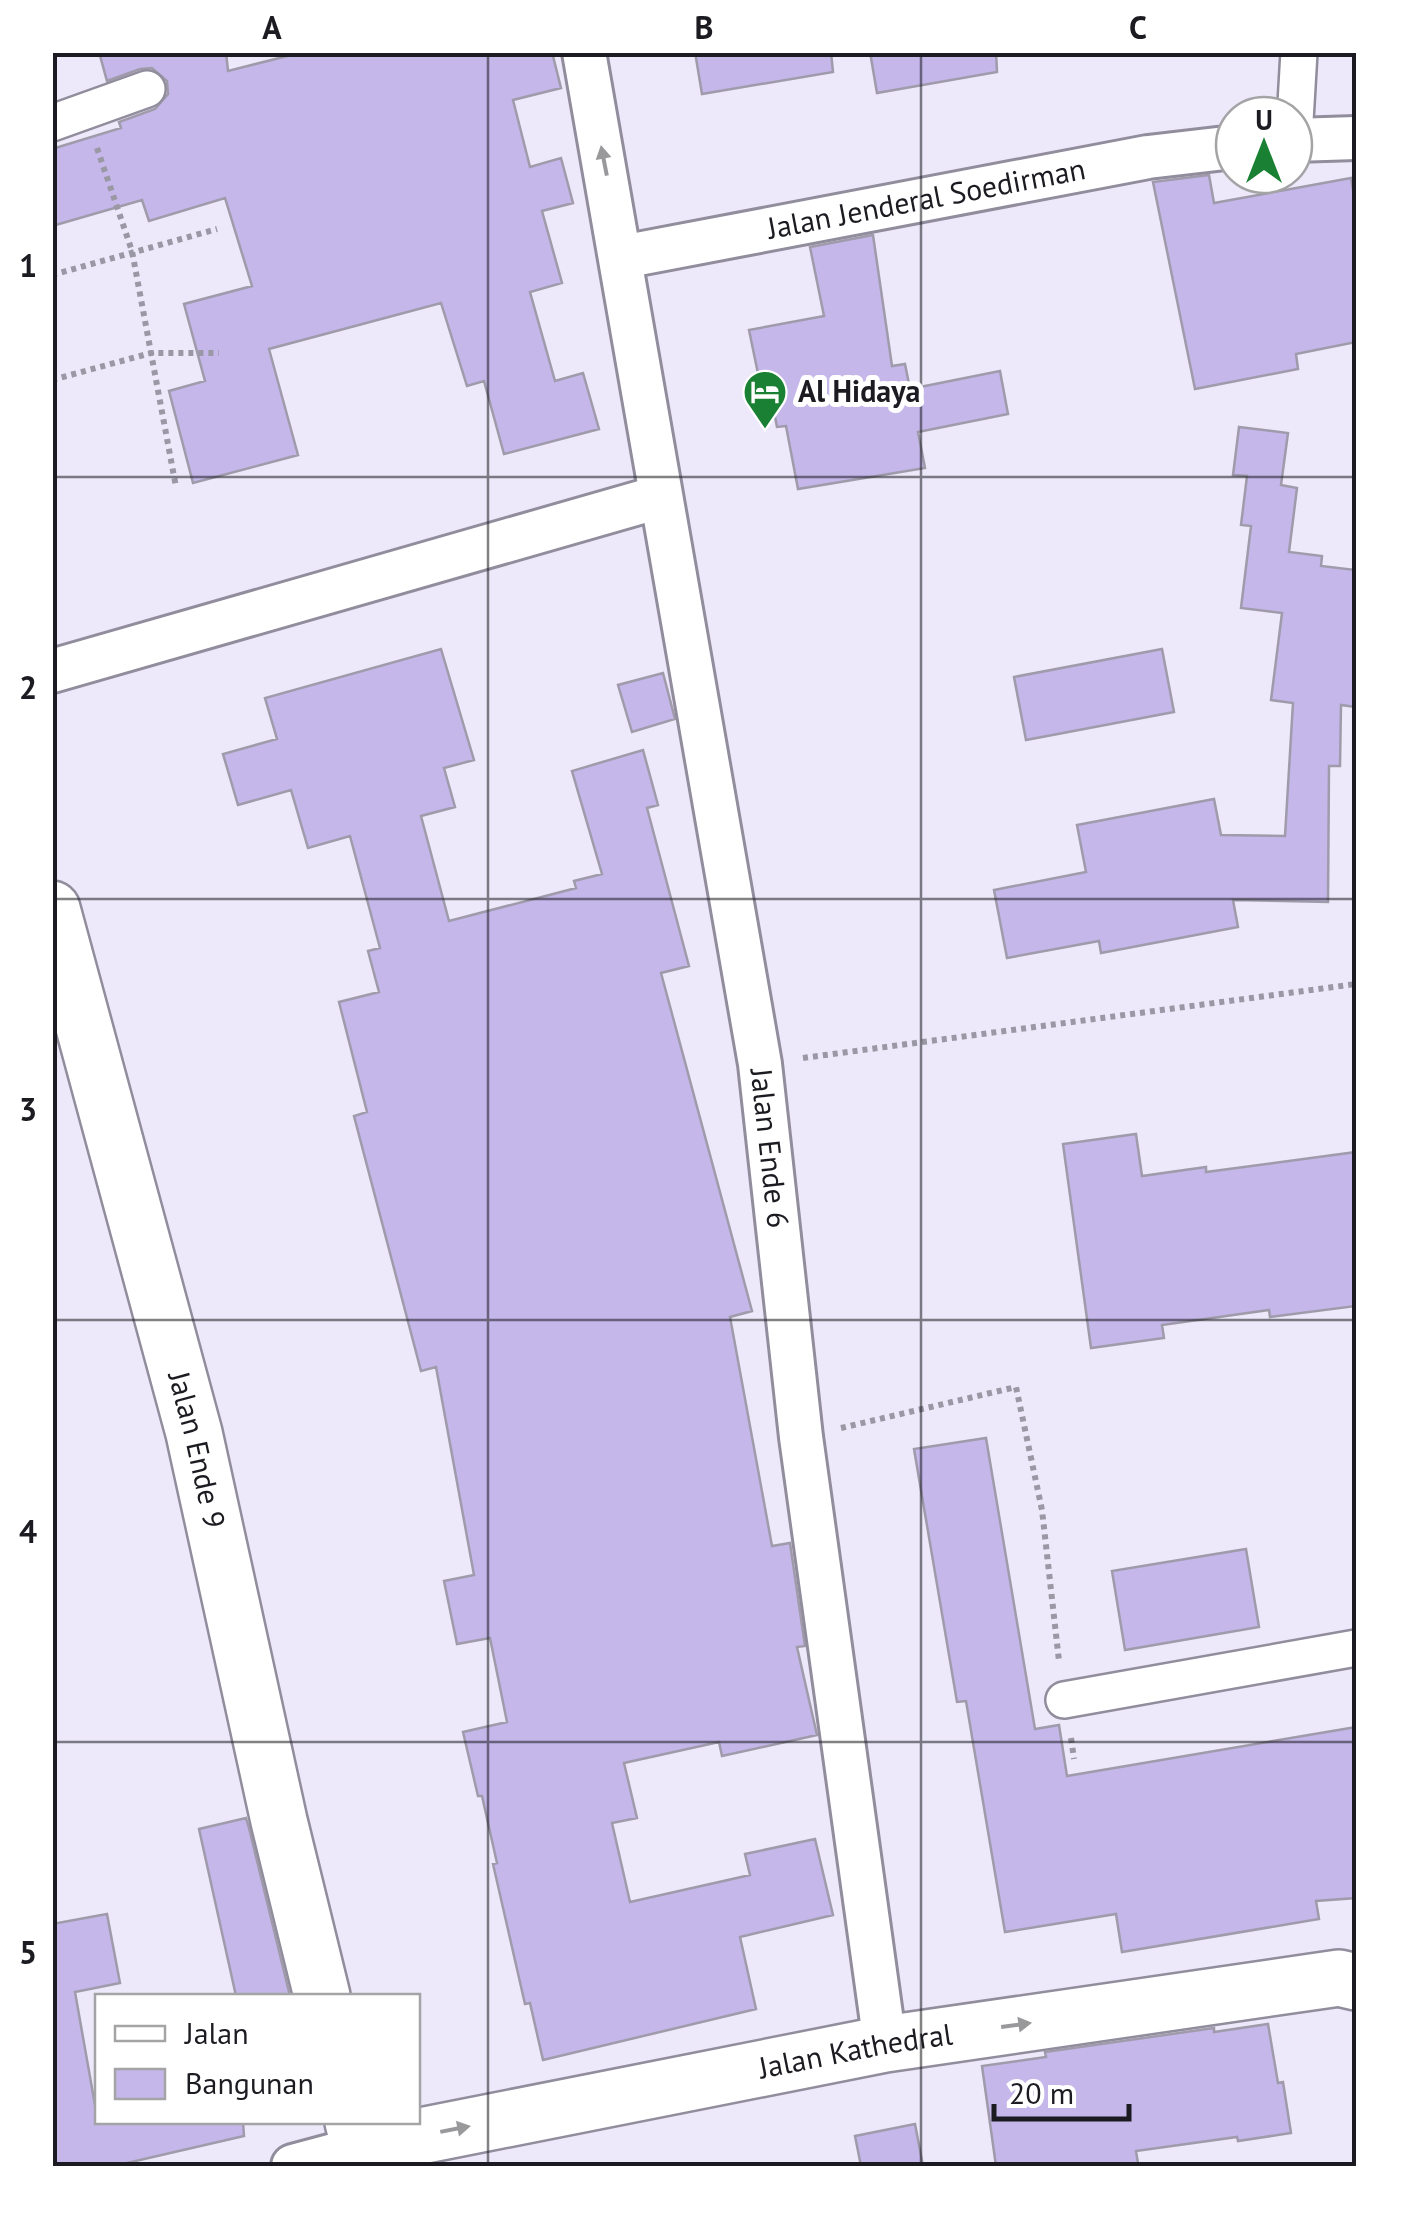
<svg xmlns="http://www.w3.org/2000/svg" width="1409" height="2219" font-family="'PT Sans',sans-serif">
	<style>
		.building { fill: #c5b7ea; stroke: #9f9bab; stroke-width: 2.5 }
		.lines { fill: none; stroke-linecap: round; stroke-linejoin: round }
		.minor-casing { stroke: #918d9d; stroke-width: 40 }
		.tertiary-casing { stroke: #918d9d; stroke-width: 48 }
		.trunk-casing { stroke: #918d9d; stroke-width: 60 }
		.path { stroke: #9a98a4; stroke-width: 6; stroke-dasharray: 5 5; stroke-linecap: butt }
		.minor { stroke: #fff; stroke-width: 35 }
		.tertiary { stroke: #fff; stroke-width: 42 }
		.trunk { stroke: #fff; stroke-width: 55 }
		.oneway { fill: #99989b }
		.grid { fill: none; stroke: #1c1b21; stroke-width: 2.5; stroke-opacity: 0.55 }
		.labels { text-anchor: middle; stroke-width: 10; stroke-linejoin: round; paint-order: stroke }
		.street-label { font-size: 30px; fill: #1c1b21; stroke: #fff }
		.poi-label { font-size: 30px; font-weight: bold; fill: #1c1b21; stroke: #fff; text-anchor: start }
		.neatline { fill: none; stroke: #1c1b21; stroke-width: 4 }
		.grid-label { font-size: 32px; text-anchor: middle; font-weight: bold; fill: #1c1b21 }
	</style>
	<rect width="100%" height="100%" fill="#ede9fa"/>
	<!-- building -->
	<path class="building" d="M99,52H226L228,71L303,52H552L561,88L513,100L530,167L561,158L573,203L542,211L562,283L530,292L555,381L583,373L599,429L504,454L484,381L467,386L441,303L269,349L298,455L193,483L169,391L205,381L184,304L252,286L225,198L149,221L142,200L52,226V149L121,128L119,122L155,109L168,94L167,81L152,68L140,69L107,81Z
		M695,52H831L833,72L702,94Z
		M870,52H996L997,72L877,93Z
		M1209,175L1214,203L1351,178L1356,208V342L1296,354L1298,369L1195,389L1153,182Z
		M873,235L892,366L905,364L910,389L1000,371L1008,414L918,432L925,468L798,489L786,426L777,427L769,386L761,388L749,330L824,316L810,247Z
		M1239,427L1288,433L1281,485L1297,488L1289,552L1322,556L1321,566L1356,570V707L1341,705L1340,766H1329L1328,902L1233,900L1238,927L1101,953L1099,941L1007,958L994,890L1086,872L1077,825L1214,799L1221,835L1285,836L1293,703L1271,700L1282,613L1241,608L1251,526L1241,525L1247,476L1233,475Z
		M441,649L474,760L444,768L455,807L421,816L449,921L576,888L574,881L602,874L572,771L643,750L658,805L647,808L689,966L661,973L752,1311L730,1317L772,1546L790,1543L805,1646L797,1647L817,1735L722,1756L719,1742L624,1763L637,1818L612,1823L630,1902L750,1875L745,1854L815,1839L833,1915L740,1937L756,2009L543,2060L530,2003L525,2004L493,1864L497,1863L482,1796H478L463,1732L507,1722L490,1638L457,1644L444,1581L474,1575L436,1367L421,1371L354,1116L367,1112L339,1002L379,992L368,951L380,948L350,836L308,848L291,790L238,805L223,754L277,739L265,698Z
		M1162,649L1174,712L1026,740L1014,677Z
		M663,673L675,719L632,732L618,685Z
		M1136,1134L1142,1176L1206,1167V1172L1356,1152V1306L1270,1317L1269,1310L1162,1325L1164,1338L1091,1348L1063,1144Z
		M986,1438L1035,1729L1059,1725L1067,1776L1356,1727V1898L1316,1901L1319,1919L1122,1952L1116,1914L1005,1932L966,1701L957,1702L914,1449Z
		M1246,1549L1259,1627L1125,1650L1112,1571Z
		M246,1818L249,1828L290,1996H236L199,1829Z
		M107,1914L120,1983L75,1992L98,2122H243L244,2136L114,2166H52V1924Z
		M1268,2024L1278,2083L1283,2082L1291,2133L1238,2141L1237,2137L1136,2151L1138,2163L1109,2166H996L982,2066L1046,2057L1045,2052L1214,2028V2032Z
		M915,2124L923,2166H861L855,2136Z"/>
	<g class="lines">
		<defs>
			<path id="minor" d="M52,123L147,89
				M1294,138L1299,52
				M1064,1700L1356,1648"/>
			<g id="tertiary">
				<path id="s1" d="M584,52L760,1064L801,1437L885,2044"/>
				<path d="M1294,140L1356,138"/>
				<path id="s2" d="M622,257L1148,157L1234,147"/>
				<path d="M52,671L659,497"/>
				<path d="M293,2166L360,2148L365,2166"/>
			</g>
			<g id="trunk">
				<path id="s3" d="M52,909L194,1433L279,1821L322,1996"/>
				<path id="s4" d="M353,2122L360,2148L885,2044L1339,1978L1356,1982"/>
			</g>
		</defs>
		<!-- minor casing -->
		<use href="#minor" class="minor-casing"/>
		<!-- tertiary casing -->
		<use href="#tertiary" class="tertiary-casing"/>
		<!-- trunk casing -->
		<use href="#trunk" class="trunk-casing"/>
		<!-- path -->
		<path class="path" d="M97,148L132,251L176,487
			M52,275L217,229
			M52,380L151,353H219
			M803,1058L1356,984
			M841,1428L1016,1387L1042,1510L1059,1661
			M1071,1738L1074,1759"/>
		<!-- minor -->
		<use href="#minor" class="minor"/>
		<!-- tertiary -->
		<use href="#tertiary" class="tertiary"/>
		<!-- trunk -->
		<use href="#trunk" class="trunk"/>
	</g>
	<!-- one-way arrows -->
	<defs><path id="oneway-solid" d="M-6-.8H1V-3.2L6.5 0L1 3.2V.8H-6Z" transform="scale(2.5)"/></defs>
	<g class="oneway">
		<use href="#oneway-solid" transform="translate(604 161) rotate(-101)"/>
		<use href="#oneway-solid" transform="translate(1016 2025) rotate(-8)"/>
		<use href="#oneway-solid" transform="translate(455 2129) rotate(-11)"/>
	</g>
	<!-- grid -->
	<path class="grid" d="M488,52V2166M921,52V2166M52,477H1356M52,899H1356M52,1320H1356M52,1742H1356"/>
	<!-- icons -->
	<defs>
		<symbol id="hotel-pin" viewBox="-11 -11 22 30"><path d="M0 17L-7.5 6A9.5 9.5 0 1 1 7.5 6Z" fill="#1a8033" stroke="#fff"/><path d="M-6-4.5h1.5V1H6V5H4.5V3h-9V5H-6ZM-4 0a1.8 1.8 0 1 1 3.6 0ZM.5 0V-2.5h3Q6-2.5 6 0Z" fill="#fff"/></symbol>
	</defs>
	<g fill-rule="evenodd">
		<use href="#hotel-pin" x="740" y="367" width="50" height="68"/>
	</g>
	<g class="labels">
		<!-- street labels -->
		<g class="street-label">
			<text dy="10" stroke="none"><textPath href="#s2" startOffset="310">Jalan Jenderal Soedirman</textPath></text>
			<text dy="10" stroke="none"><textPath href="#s1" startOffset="1112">Jalan Ende 6</textPath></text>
			<text dy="10" stroke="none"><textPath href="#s3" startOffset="560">Jalan Ende 9</textPath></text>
			<text dy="10" stroke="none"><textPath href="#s4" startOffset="532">Jalan Kathedral</textPath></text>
		</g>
		<!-- poi labels -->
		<g class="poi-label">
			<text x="798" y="402">Al Hidaya</text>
		</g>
	</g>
	<!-- border -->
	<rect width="1409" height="2219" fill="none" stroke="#ffffff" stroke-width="110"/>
	<!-- legend -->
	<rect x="95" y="1994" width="325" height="130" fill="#ffffff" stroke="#a4a4a6" stroke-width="2.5"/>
	<rect x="115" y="2026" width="50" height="15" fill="#ffffff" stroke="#a4a4a6" stroke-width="2.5"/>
	<text x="185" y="2044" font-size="30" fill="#1c1b21">Jalan</text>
	<rect x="115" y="2069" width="50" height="30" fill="#c5b7ea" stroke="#a4a4a6" stroke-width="2.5"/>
	<text x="185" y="2094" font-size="30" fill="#1c1b21">Bangunan</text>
	<!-- north arrow -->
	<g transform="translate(1264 145)"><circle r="48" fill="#ffffff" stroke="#a4a4a6" stroke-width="2.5"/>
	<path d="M0-8L18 38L0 25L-18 38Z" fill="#1a8033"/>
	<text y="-15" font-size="28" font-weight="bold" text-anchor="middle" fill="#1c1b21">U</text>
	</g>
	<!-- scale -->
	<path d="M994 2104v15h135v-15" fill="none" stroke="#1c1b21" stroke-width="5"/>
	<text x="1009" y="2104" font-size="30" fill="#1c1b21" stroke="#ffffff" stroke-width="8" paint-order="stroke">20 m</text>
	<rect x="55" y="55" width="1299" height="2109" class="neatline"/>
	<g class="grid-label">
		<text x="272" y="39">A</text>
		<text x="704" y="39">B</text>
		<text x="1138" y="39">C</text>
		<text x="28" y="277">1</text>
		<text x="28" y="699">2</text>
		<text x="28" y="1121">3</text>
		<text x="28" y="1543">4</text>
		<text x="28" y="1964">5</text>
	</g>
</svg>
